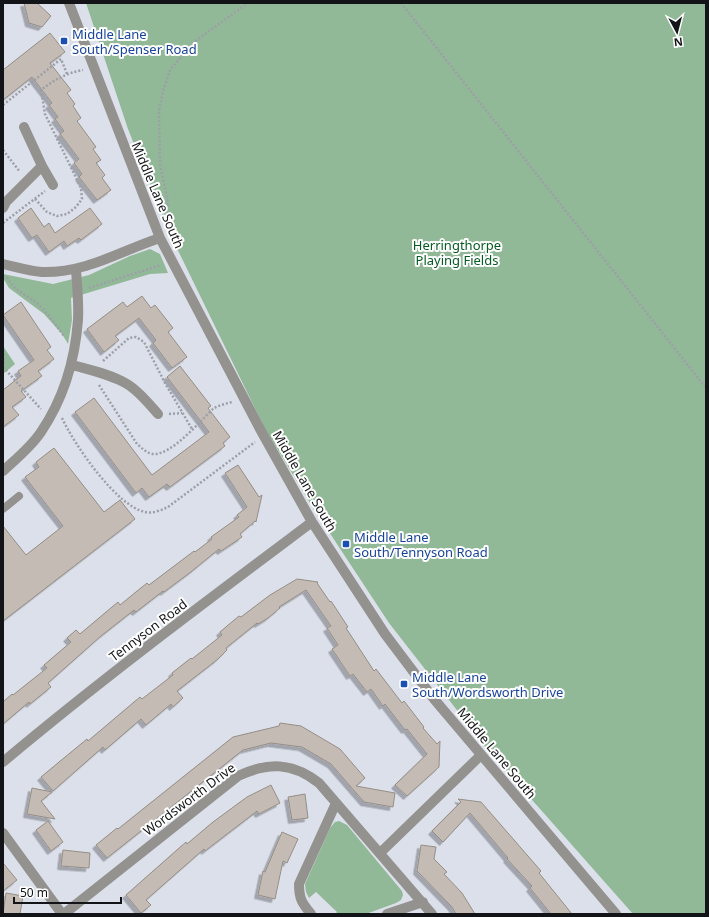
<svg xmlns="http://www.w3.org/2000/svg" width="709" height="917" font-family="'Noto Sans',sans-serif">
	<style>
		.green { fill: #92b997 }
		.building { fill: #c4bcb4; stroke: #958e86; filter: url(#shadow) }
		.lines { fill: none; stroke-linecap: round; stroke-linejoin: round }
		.path { stroke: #9c9fa7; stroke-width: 2.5; stroke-dasharray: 2 2; stroke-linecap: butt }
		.lane { stroke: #94928e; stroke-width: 8 }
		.street { stroke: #94928e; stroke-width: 10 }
		.transit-dot { fill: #1a4fb4; stroke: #fff; stroke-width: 1.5 }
		.labels { text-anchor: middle; stroke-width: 4; stroke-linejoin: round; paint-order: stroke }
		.transit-label { font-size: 13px; fill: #164399; stroke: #fff; text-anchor: start }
		.street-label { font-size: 13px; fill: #131417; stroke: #fff }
		.park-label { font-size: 13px; fill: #055b22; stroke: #fff }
	</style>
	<defs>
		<filter id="shadow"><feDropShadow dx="-3.5" dy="3.5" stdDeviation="0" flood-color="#0004"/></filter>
	</defs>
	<rect width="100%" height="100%" fill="#dce0ea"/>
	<!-- green -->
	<path class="green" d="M86,3H706V914H633L486,748L467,723L389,623L310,503L264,427L170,234L128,129Z
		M150,249L160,254L168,273L150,274L71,298L72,320L68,344L62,334L44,314L9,288L3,278V274L53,284L89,275L130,256Z
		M3,346L15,364L3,374Z
		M339,821L347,825L402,891L403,895L401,900L396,903L366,914H335L337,912L316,892L309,898L306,892L305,884L330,828L335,822Z"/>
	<!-- building -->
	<path class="building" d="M24,3H37L51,16L42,27L29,23Z
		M50,33L65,52L50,63L71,90L67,93L75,104L73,106L81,118L77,121L96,147L93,149L101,160L96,163L105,175L102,178L111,190L97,200L79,177L82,174L74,163L79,159L60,134L64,131L55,119L58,117L49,105L52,103L32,77L3,100V70Z
		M31,208L44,227L49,223L55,233L90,208L102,224L81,240L79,238L67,246L64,241L49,252L37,235L32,238L18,218Z
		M142,296L151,308L155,305L173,328L168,332L187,357L172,368L153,343L156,340L139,318L115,336L119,340L104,352L87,329L123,302L127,307Z
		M21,302L51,347L47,350L54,359L38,371L42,376L21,391L26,397L12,407L19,415L3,427V390L21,376L18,371L34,360L3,315Z
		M180,366L211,406L208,408L230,437L223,443L225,446L170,487L167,484L149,497L142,488L136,493L75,412L94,398L152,475L209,432L167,377Z
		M54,448L104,512L120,500L135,519L3,621V526L26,555L63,526L25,477L39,467L36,462Z
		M238,465L259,497L262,495L256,522L255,521L240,534L242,537L221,551L219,549L192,571L164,592L163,591L136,612L134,610L101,636L48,683L51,687L30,704L29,702L3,724V702L12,694L13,695L47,668L44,665L71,642L67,638L76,630L80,634L118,602L120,605L147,583L149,585L194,551L195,552L212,539L211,537L239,517L237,515L247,507L225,473Z
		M297,579L318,582L317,583L330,602L331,601L348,627L346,628L374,671L376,669L402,703L404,701L424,727L423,728L437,744L440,741L439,767L407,796L395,785L427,754L407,729L405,730L385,704L383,706L371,689L367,692L353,674L350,676L332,649L338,645L327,628L331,626L306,590L279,607L280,608L268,618L258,624L257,623L226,648L227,650L218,659L177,691L183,698L173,707L171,704L146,725L141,719L105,750L103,747L53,791L41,777L87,739L88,741L140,697L142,699L173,675L172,673L191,658L192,659L222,635L220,632L239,616L241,617L270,595Z
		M280,723L301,726L340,749L365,778L356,786L395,793L393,807L364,802L331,764L302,747L271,743L243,750L107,858L96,845L117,828L118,829L233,737L279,726Z
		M271,785L280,803L259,814L257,811L205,851L204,849L146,900L151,905L141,913L126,895L186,842L187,844L213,822L247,797Z
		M32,788L52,792L41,801L55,819L27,814Z
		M305,794L308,818L292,820L288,797Z
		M458,799L481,802L541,871L539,873L572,914H551L530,888L532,886L507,859L508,858L470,813L443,842L432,831L461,802Z
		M48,821L63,842L51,851L36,830Z
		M282,832L298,839L287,863L283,861L275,899L258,895L263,871L265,872Z
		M421,845L436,847L434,859L447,872L444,874L462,893L475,914H456L452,907L417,871Z
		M63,850L90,853L89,868L61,866Z
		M3,863L17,880L3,891Z
		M6,893L23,896L20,914H3Z"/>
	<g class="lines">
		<!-- path -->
		<path class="path" d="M401,3L706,388
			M3,105L61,59L67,74
			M3,150L20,172
			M35,199L47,212L57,216L67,214L76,207L82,199L81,188L45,114L41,90C54,80 66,73 83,70
			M165,217L168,202L160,165L159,111L163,91L170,70L194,42L248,3
			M3,223L45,191
			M7,277C13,290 27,295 38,304C48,314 56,325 64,336
			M89,288L161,265
			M3,350L4,357L3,367
			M103,361L129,338L136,337L144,342L165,383L192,429
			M3,367L41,409
			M99,385L137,444C142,448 146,453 153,454C171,456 201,420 214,408L221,405L232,402
			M169,414L182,413
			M62,418C74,444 116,506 145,512C153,514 161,510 168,507L255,442"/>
		<!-- lane -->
		<path class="lane" d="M3,509L19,496"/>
		<!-- street -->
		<path class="street" d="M69,3L160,238L260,429L312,522L385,634L434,699L616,914
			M24,127L42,166L53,185
			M3,208L6,202L42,166
			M3,264C16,267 29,271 42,272C87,273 120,251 160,238
			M72,365C90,370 110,374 127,384C139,391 149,404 158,414
			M3,471C16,459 31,447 41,432C64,398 75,360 78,320C79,303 77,286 76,269
			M3,762C103,678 208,600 312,522
			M3,833L62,914
			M380,853L481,755
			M64,914L238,776C268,762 292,762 319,783L432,914
			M311,914C302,903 299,899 299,884L336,803
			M387,914L423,902"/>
	</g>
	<!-- markers -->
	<g class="transit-dot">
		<rect x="60" y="37" width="8" height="8" rx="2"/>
		<rect x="342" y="540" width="8" height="8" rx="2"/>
		<rect x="400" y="680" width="8" height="8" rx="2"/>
	</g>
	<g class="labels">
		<!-- transit labels -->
		<g class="transit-label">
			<text x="72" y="39">Middle Lane<tspan x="72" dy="15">South/Spenser Road</tspan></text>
			<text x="354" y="542">Middle Lane<tspan x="354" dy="15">South/Tennyson Road</tspan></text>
			<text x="412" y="682">Middle Lane<tspan x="412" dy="15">South/Wordsworth Drive</tspan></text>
		</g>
		<!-- street labels -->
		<g class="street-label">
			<text transform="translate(158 195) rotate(67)" y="5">Middle Lane South</text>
			<text transform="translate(305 481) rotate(60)" y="5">Middle Lane South</text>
			<text transform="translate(148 630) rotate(-37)" y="5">Tennyson Road</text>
			<text transform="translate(497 753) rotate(50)" y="5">Middle Lane South</text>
			<text transform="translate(189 799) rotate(-37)" y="5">Wordsworth Drive</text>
		</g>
		<!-- park labels -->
		<g class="park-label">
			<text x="457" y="250">Herringthorpe<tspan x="457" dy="15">Playing Fields</tspan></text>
		</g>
	</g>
	<!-- border -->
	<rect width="709" height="917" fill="none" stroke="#131417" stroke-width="8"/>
	<!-- north arrow -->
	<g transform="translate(677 32) rotate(173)" stroke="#ffffff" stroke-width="3" paint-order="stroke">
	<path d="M0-3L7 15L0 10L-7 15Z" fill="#131417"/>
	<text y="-6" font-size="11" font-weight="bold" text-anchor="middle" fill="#131417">N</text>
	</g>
	<!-- scale -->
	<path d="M14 897v6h107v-6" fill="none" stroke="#131417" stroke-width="2"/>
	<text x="20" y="897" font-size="12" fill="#131417" stroke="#ffffff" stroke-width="3" paint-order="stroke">50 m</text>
</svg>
